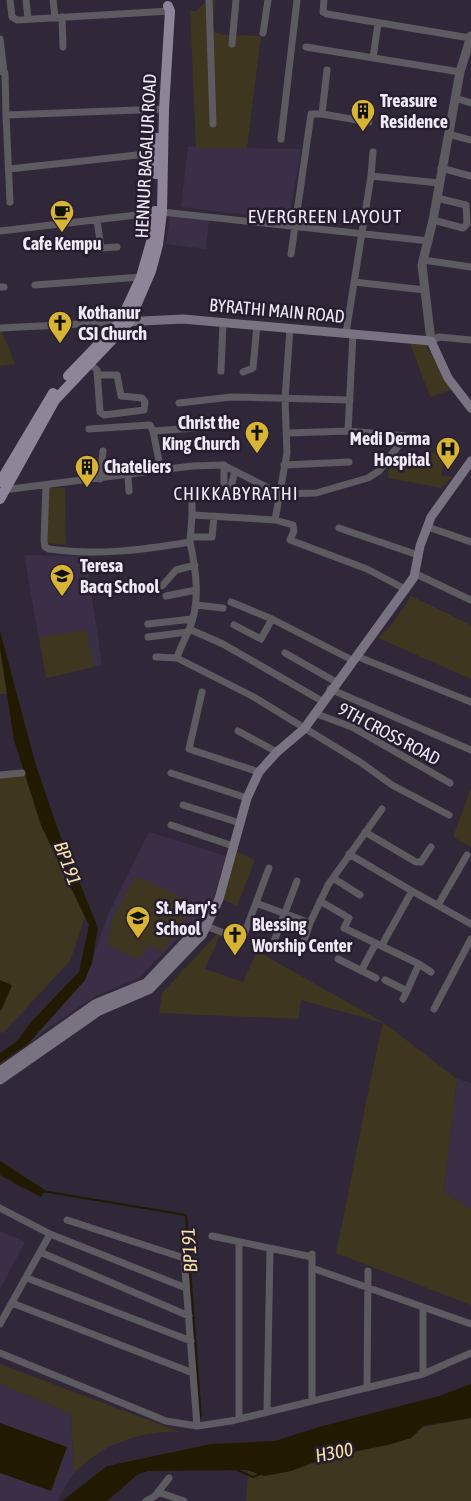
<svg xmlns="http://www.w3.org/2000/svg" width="471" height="1501" font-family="'Asap Condensed',sans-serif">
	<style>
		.built { fill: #3b2f47 }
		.green { fill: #3e361e }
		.water { fill: #221a00 }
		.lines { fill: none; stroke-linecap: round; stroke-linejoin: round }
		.stream { stroke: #221a00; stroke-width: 2 }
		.minor { stroke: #5e5a62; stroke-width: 7 }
		.tertiary { stroke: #5e5a62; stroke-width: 9 }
		.secondary { stroke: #797381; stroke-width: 9 }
		.primary { stroke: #8e8698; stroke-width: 10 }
		.labels { text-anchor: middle; stroke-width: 5; stroke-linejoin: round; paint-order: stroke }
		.poi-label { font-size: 18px; font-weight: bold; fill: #eee9f4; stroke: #261e2f; text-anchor: start }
		.street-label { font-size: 18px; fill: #eee9f4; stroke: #261e2f }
		.neighbourhood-label { font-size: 19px; letter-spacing: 1px; fill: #eee9f4; stroke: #261e2f }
		.water-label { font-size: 19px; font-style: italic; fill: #f8e3a2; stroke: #261e2f }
	</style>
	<rect width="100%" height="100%" fill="#302839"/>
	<!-- built -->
	<path class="built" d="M188,147L301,149L289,220L181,207Z
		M170,216L209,220L206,249L166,244Z
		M24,555L86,557L102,665L46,678Z
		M149,832L226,856L214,897L204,917L193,923L139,978L95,996L48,1028L28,1044L85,980L107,917Z
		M457,1079L471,1083V1209L444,1192Z
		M0,1231L25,1242L0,1289Z
		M0,1384L71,1414L74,1473L57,1501H0Z"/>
	<!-- green -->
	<path class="green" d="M208,0H215L213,31L223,35L261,36L247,148H196L190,11H196Z
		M0,331H2L15,364L0,366Z
		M410,343L425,344L452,389L430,397Z
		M444,450L441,475L452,477L441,488L389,478L388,471L403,459Z
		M49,488H65L66,545L47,543Z
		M411,596L471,625V679L378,638L393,623Z
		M86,630L94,667L46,678L39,637Z
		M0,649L8,694H0Z
		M25,775L41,825L85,918L70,961L3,1033L0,1032V777Z
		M471,788V847L453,837Z
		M237,852L255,860L237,906L223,899Z
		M136,876L194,903L162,952L150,945L138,959L107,945L113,917Z
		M217,934L220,935L205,969L243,982L257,951L384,1023L457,1079L444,1192L471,1209V1305L336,1253C353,1176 365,1099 383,1023L301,1000L298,1019L159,1013L162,993Z
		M0,1364L180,1432C141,1430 101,1445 74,1473L71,1414L0,1384Z
		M471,1418V1501H246L248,1470L264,1476L291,1471L331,1456L388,1445L411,1438L423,1427Z"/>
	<!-- water -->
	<path class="water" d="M0,631L35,762L57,827L98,928L92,963L85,980L28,1044L0,1063V1053L17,1041L31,1022L79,972L89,925L41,825L14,740L0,649Z
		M0,980L12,985L1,1011L0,1010Z
		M0,1161L45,1190L41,1197L0,1175Z
		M471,1384V1418L423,1426L411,1438L388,1445L331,1456L291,1471L264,1476L247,1470L148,1471L137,1475L107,1501H62L107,1466L211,1444L275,1441L319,1427L439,1396Z
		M0,1423L67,1447L51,1491L0,1473Z"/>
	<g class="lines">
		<!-- stream -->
		<path class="stream" d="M14,1182L23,1187
			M42,1191L186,1215L201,1417
			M235,1469L253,1477L260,1474"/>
		<!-- minor -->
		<path class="minor" d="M10,0L12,17L17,20L170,11
			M26,0L28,19
			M53,0L55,17
			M209,0L213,124
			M324,0L323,12L327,14L470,38
			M62,17L63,47
			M263,33L268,0
			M0,39L4,72
			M232,44L236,0
			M306,47L460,72
			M373,58L378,24
			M0,71L5,73L6,115L164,109
			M455,98L471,103
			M322,114L369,122
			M6,115L10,202
			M448,134L471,140
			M281,139L297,0
			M441,168L471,176
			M9,169L156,153
			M371,176L373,152
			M97,220L101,248L117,247
			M433,220L463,228L467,224L466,205L437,198
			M0,231L162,212L429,241
			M291,254L311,114H322L327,70
			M423,260L471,267
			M354,282L425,290
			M35,285L141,277
			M0,287H4
			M0,328L120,322
			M346,333L371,176L439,183
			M431,341L439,337L471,340
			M87,361L97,370L100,412L104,415L144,410L145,402L142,398L121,396L117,375H98
			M221,371L223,322
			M243,372L253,368L257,325
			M179,403L232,397L350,400
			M89,429L150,425L153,431L161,471
			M153,431L195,428
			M348,431L353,334
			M288,433L348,431L417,437
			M224,465V483
			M284,465L349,462
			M128,476L129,491
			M100,479L103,451
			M46,486L44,541L45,547L49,549C97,556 142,550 190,542C196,570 201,602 189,630C185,639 180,648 177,658
			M3,490L192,466L223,465L280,494L316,493L368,478L379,471L405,437
			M229,494L235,471
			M192,515V504
			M275,520L287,453L285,399L290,328
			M428,527L471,542
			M339,528L418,555
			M190,537H212L214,516
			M190,542L192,515L275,520L293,525L294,531L290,540L367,569L405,589
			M414,573L471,600
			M142,590L159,587L163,585L176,570L195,565
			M166,596L196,590
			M231,602L272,619L352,660
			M196,605L223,608
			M148,624L192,619
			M234,625L261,639L272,619
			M189,629L223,644L322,701
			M148,637L188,632
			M285,653L336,682
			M356,656L471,702
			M156,657L177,658L252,696L360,762L392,785L449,815
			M330,689L471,750
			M202,692L189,749L259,772
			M314,713L352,727L450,783
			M238,731L277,752
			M171,773L247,798
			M0,775L22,773
			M183,805L240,823
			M171,825L233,846
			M365,832L416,862H421L431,847
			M349,854L412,891L382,945
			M333,878L360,895
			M412,891L471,924
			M320,901L349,918L344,928L419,964L407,991L385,980
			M256,903L310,923L328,885L382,809
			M438,905L467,855
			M206,926L242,940L269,868
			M273,944L297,881
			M300,953L310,923
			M338,959L376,978
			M419,964L431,972
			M361,971L376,943
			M403,999L407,991
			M434,1009L471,939
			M0,1208L50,1234L186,1288
			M67,1220L184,1258L197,1426
			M212,1236L312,1257
			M40,1252L189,1316
			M312,1254V1401
			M312,1268L471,1324
			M27,1278L191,1341
			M12,1303L193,1373
			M423,1307V1374
			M0,1324L50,1234
			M0,1353L166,1421L197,1426L231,1421L423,1374L471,1353
			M367,1388L368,1271
			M267,1412L270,1249
			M239,1419V1242
			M158,1492L184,1501
			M146,1501L155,1496L169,1478"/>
		<!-- tertiary -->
		<path class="tertiary" d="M431,341L422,265L433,220L460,72L471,36"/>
		<!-- secondary -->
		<path class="secondary" d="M123,322L183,319L431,341L448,378L471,408
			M0,1071L95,1004L146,983L198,928L206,926
			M0,1080L99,1011L150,989L202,935L219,899L247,798L259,772L277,752L304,729L414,577L420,546L431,517L471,461"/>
		<!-- primary -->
		<path class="primary" d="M156,174L157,138
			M68,376L120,322L141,277L153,235L155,211
			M0,482L53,393
			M0,499L55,400L129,322L151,271L158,245L162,212L164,109L170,11L168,6"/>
	</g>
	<!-- icons -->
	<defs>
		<symbol id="building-pin" viewBox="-11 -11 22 30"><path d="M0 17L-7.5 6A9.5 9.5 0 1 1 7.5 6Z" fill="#d7b434" stroke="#261e2f"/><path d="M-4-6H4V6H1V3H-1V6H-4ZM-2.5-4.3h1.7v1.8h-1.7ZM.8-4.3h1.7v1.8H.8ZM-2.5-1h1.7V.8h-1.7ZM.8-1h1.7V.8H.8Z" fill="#111"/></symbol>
		<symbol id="cafe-pin" viewBox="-11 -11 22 30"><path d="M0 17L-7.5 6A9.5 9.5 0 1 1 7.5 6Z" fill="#d7b434" stroke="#261e2f"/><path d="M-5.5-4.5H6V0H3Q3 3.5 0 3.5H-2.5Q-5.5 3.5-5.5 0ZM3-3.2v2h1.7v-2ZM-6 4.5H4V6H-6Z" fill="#111"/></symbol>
		<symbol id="church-pin" viewBox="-11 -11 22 30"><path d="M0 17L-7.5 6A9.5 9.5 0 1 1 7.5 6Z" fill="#d7b434" stroke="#261e2f"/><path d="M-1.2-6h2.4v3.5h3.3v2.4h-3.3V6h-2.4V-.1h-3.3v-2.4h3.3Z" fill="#111"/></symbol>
		<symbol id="hospital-pin" viewBox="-11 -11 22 30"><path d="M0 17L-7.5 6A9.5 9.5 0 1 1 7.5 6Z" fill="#d7b434" stroke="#261e2f"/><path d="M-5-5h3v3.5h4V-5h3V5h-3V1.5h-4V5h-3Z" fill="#111"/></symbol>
		<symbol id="school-pin" viewBox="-11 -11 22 30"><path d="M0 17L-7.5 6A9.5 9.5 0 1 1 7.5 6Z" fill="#d7b434" stroke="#261e2f"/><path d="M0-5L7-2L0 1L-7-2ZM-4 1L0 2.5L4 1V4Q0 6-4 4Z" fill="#111"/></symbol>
	</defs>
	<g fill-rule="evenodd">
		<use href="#building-pin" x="349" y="97" width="28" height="38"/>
		<use href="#cafe-pin" x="48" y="198" width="28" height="38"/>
		<use href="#church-pin" x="46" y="309" width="28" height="38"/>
		<use href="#church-pin" x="243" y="419" width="28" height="38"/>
		<use href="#hospital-pin" x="434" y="435" width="28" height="38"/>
		<use href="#building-pin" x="73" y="453" width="28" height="38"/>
		<use href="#school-pin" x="48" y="562" width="28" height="38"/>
		<use href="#school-pin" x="124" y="904" width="28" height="38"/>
		<use href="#church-pin" x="221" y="921" width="28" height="38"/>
	</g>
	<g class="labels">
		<!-- poi labels -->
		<g class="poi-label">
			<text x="380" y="107">Treasure<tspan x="380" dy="21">Residence</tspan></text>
			<text x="62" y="250" text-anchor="middle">Cafe Kempu</text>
			<text x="78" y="319">Kothanur<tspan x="78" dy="21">CSI Church</tspan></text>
			<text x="240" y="429" text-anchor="end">Christ the<tspan x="240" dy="21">King Church</tspan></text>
			<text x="430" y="445" text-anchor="end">Medi Derma<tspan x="430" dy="21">Hospital</tspan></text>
			<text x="104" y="473">Chateliers</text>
			<text x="80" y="572">Teresa<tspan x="80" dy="21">Bacq School</tspan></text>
			<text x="156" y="914">St. Mary's<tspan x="156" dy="21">School</tspan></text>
			<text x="252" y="931">Blessing<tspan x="252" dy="21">Worship Center</tspan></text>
		</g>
		<!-- street labels -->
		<g class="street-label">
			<text transform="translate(146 156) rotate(-87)" y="6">HENNUR BAGALUR ROAD</text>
			<text transform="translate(277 311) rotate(5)" y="6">BYRATHI MAIN ROAD</text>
			<text transform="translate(389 734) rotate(28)" y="6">9TH CROSS ROAD</text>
		</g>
		<!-- neighbourhood labels -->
		<g class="neighbourhood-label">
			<text x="325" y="223">EVERGREEN LAYOUT</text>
			<text x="236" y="500">CHIKKABYRATHI</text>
		</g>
		<!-- water labels -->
		<g class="water-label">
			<text transform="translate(68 863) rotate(69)" y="7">BP191</text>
			<text transform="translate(189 1250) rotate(-94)" y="7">BP191</text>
			<text transform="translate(334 1452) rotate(-11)" y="7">H300</text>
		</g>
	</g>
</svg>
